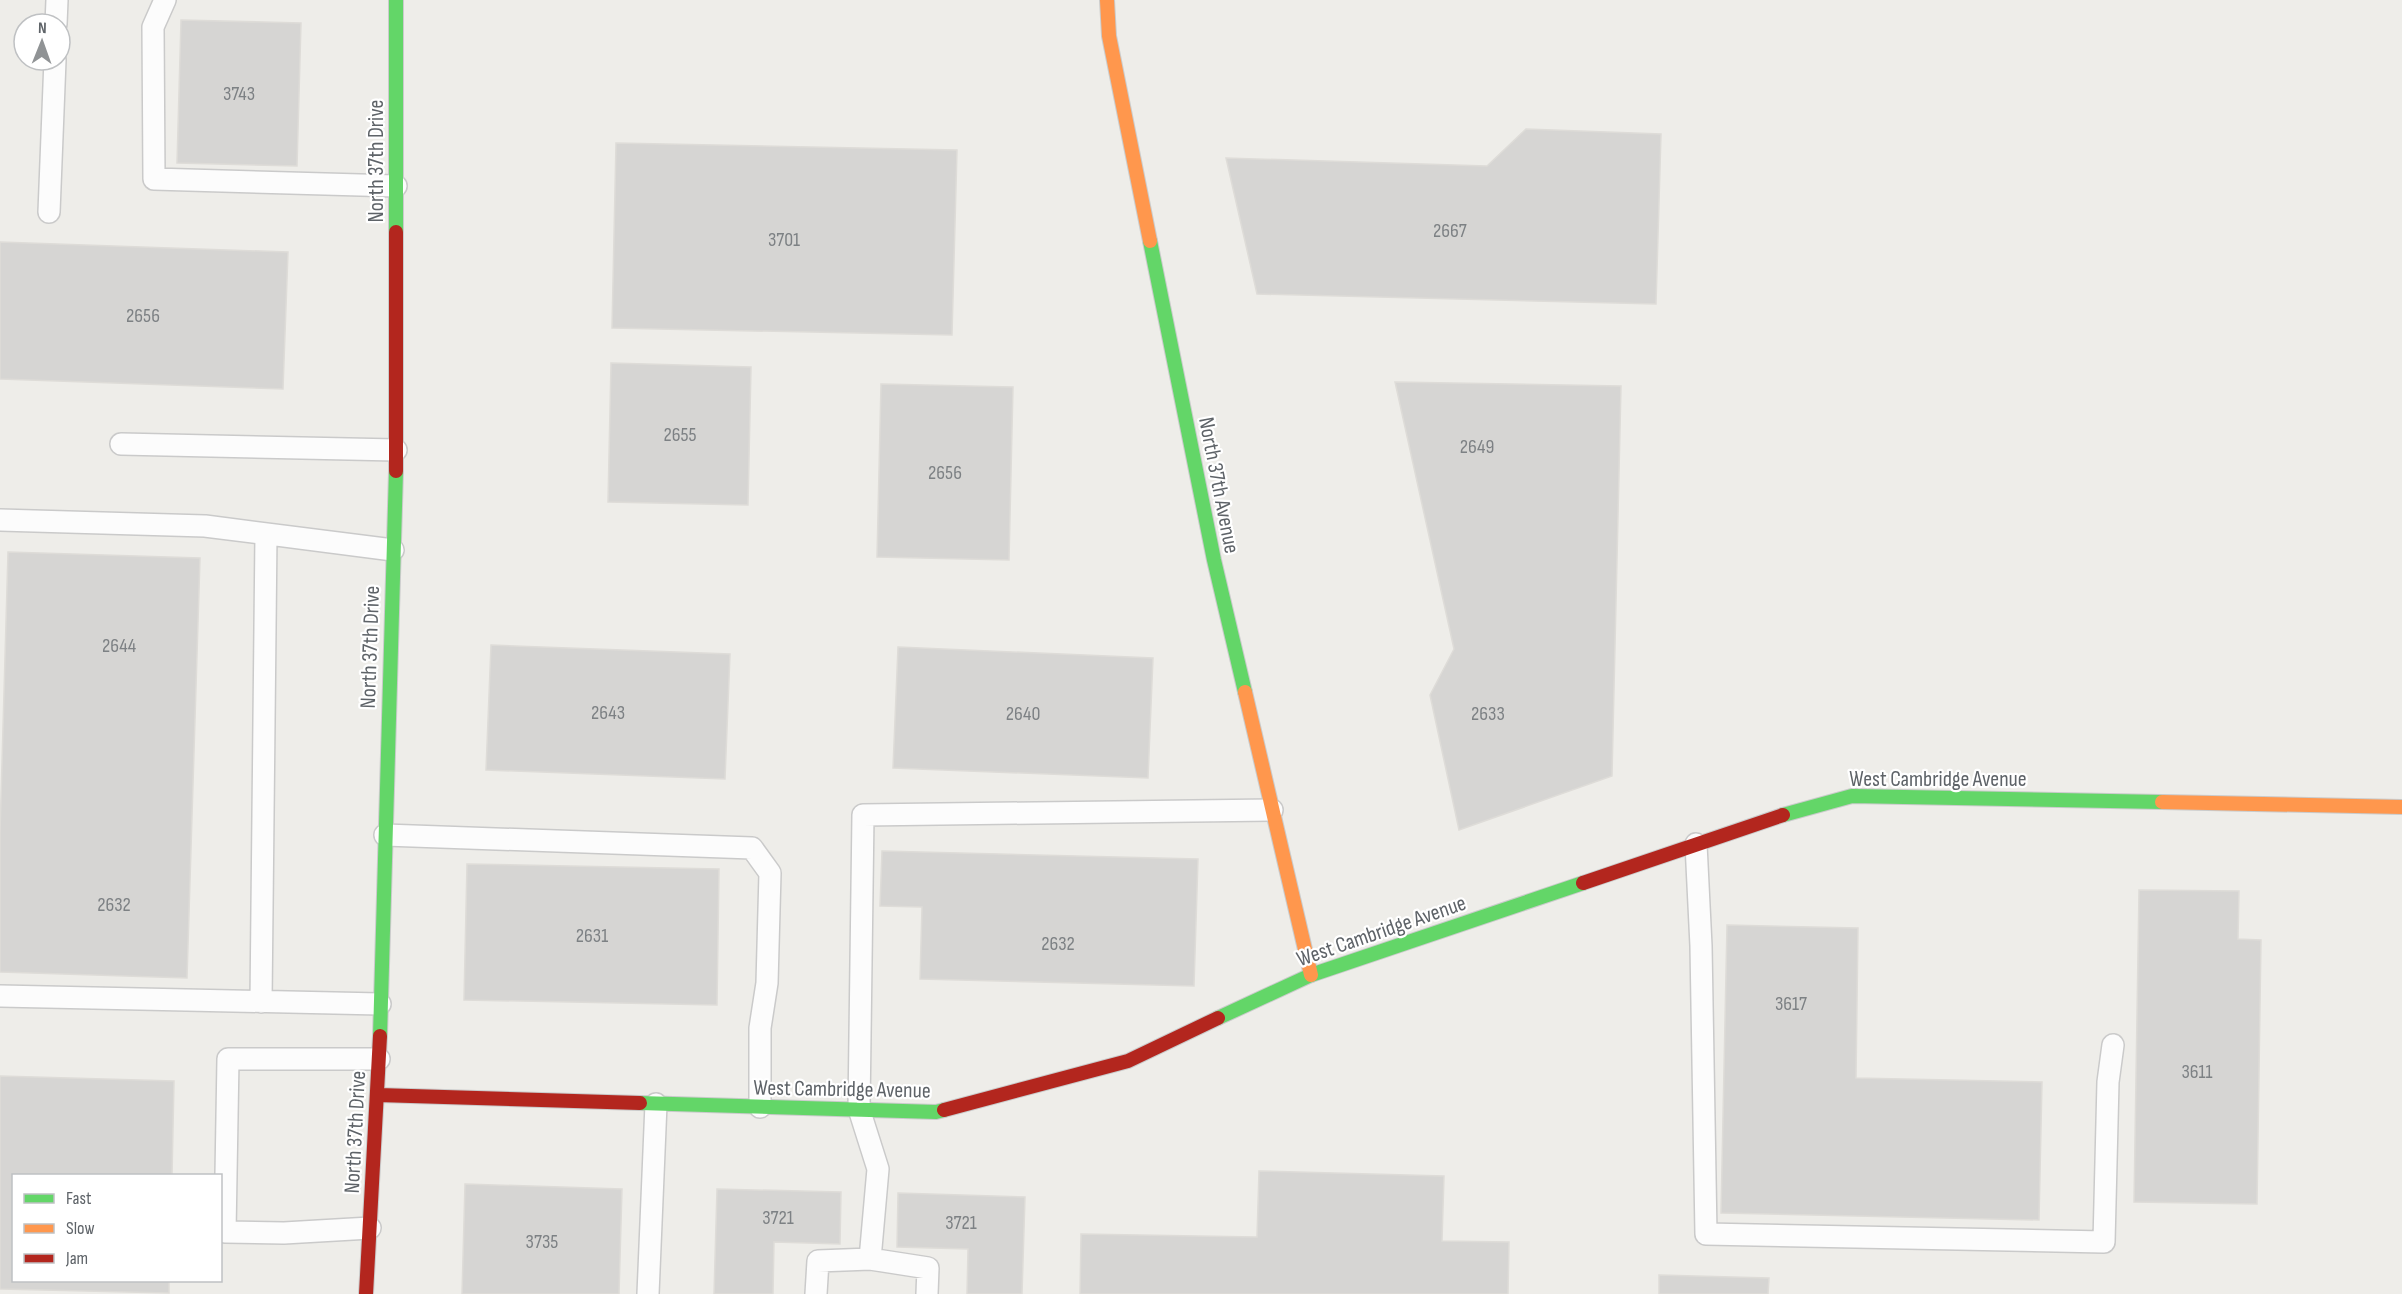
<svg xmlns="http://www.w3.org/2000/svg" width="2402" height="1294" font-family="'Sofia Sans Condensed',sans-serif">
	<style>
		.building { fill: #d6d5d3; stroke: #dedcd8; stroke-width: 1.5 }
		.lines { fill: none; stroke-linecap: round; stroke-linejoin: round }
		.lane-casing { stroke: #cacaca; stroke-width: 24 }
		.fast-casing { stroke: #cacbcb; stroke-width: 16 }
		.slow-casing { stroke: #cacbcb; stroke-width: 16 }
		.jam-casing { stroke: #cacbcb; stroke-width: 16 }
		.lane { stroke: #fcfcfc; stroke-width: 21 }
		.fast { stroke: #63d668; stroke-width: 14 }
		.slow { stroke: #ff974d; stroke-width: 14 }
		.jam { stroke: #b3261e; stroke-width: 14 }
		.labels { text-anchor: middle; stroke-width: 4.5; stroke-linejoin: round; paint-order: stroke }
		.number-label { font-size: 20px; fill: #7d8184 }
		.street-label { font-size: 22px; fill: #5e6368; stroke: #fff }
	</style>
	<rect width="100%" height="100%" fill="#eeede9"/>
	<!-- building -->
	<path class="building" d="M181,20L301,23L297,166L177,163Z
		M1526,129L1661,134L1656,304L1257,294L1226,158L1487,166Z
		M616,143L957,150L952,335L612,328Z
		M0,242L288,252L283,389L0,379Z
		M611,363L751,367L748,505L608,502Z
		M1395,382L1621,386L1612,776L1459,830L1430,695L1454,649Z
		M881,384L1013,387L1009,560L877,557Z
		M8,552L200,558L187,978L0,972V833Z
		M491,645L730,654L725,779L486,770Z
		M898,647L1153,658L1148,778L893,768Z
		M882,851L1198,859L1194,986L920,979L922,907L880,906Z
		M467,864L719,869L717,1005L464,1000Z
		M2139,890L2239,891L2238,939L2261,940L2257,1204L2134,1202Z
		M1727,925L1858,928L1856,1078L2042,1082L2039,1220L1721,1213Z
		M0,1076L174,1081L172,1176H14V1280H169V1293L0,1289Z
		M1259,1171L1444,1176L1442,1241L1509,1242L1508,1294H1080L1081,1234L1257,1237Z
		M465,1184L622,1189L619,1294H462Z
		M717,1189L841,1192L840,1244L774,1242L773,1294H714Z
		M898,1193L1025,1197L1022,1294H967L968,1249L897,1247Z
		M1659,1275L1769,1278L1768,1294H1659Z"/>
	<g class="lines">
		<defs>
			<path id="lane" d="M165,0L153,27L154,179L396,186
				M56,24L57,0
				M49,212L55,60
				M121,444L396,450
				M0,520L205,526L393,550
				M385,835L752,848L770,873L767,983L760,1028V1107
				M1696,844L1701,946L1706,1234L2104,1242L2108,1082L2113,1045
				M0,996L380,1004
				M261,1002L266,534
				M370,1228L284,1233L225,1232L228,1059H379
				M870,1259L878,1169L859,1109L863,815L1272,810
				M648,1294L656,1104
				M816,1294L818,1261L870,1259L928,1268L927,1294"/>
			<path id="fast" d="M396,0V232
				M1150,241L1214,560L1245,692
				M1783,815L1852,796L2162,802
				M1218,1018L1311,975L1583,883
				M380,1036L396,471
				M640,1103L936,1112L944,1110"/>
			<path id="slow" d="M1107,0L1109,36L1150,241
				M1245,692L1311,975
				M2162,802L2402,807"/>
			<path id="jam" d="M396,471V232
				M1583,883L1783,815
				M378,1095L640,1103
				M944,1110L1128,1061L1218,1018
				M366,1294L380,1036"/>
		</defs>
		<!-- lane casing -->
		<use href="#lane" class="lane-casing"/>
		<!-- fast casing -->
		<use href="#fast" class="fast-casing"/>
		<!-- slow casing -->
		<use href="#slow" class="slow-casing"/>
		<!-- jam casing -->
		<use href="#jam" class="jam-casing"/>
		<!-- lane -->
		<use href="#lane" class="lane"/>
		<!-- fast -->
		<use href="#fast" class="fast"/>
		<!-- slow -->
		<use href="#slow" class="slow"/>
		<!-- jam -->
		<use href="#jam" class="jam"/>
	</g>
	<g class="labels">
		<!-- number labels -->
		<g class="number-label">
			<text x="239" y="100">3743</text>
			<text x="1450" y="237">2667</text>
			<text x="784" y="246">3701</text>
			<text x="143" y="322">2656</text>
			<text x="680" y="441">2655</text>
			<text x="1477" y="453">2649</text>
			<text x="945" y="479">2656</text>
			<text x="119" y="652">2644</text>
			<text x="608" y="719">2643</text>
			<text x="1023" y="720">2640</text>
			<text x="1488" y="720">2633</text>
			<text x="114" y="911">2632</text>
			<text x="592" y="942">2631</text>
			<text x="1058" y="950">2632</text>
			<text x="1791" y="1010">3617</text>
			<text x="2197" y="1078">3611</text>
			<text x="778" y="1224">3721</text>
			<text x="961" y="1229">3721</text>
			<text x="542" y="1248">3735</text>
		</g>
		<!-- street labels -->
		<g class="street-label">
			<text transform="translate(375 161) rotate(-90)" y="8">North 37th Drive</text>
			<text transform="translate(1220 485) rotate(79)" y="8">North 37th Avenue</text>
			<text transform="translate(369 647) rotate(-88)" y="8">North 37th Drive</text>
			<text x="1938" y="786">West Cambridge Avenue</text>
			<text transform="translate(1381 930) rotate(-19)" y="8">West Cambridge Avenue</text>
			<text transform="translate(842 1088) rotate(1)" y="8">West Cambridge Avenue</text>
			<text transform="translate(354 1132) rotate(-87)" y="8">North 37th Drive</text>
		</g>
	</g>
	<!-- legend -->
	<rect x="12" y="1174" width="210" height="108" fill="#ffffff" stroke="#bfc1c3" stroke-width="1.5"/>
	<rect x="24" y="1194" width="30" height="9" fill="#63d668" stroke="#bfc1c3" stroke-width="1.5"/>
	<text x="66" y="1204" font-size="18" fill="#5e6368">Fast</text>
	<rect x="24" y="1224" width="30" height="9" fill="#ff974d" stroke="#bfc1c3" stroke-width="1.5"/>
	<text x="66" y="1234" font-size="18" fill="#5e6368">Slow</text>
	<rect x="24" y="1254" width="30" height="9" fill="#b3261e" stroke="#bfc1c3" stroke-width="1.5"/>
	<text x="66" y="1264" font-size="18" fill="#5e6368">Jam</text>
	<!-- north arrow -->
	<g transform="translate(42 42) rotate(1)"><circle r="28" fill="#ffffff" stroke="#bfc1c3" stroke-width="1.5"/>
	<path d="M0-4.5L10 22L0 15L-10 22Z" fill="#909395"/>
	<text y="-9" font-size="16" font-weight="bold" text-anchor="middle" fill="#5e6368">N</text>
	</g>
</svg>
